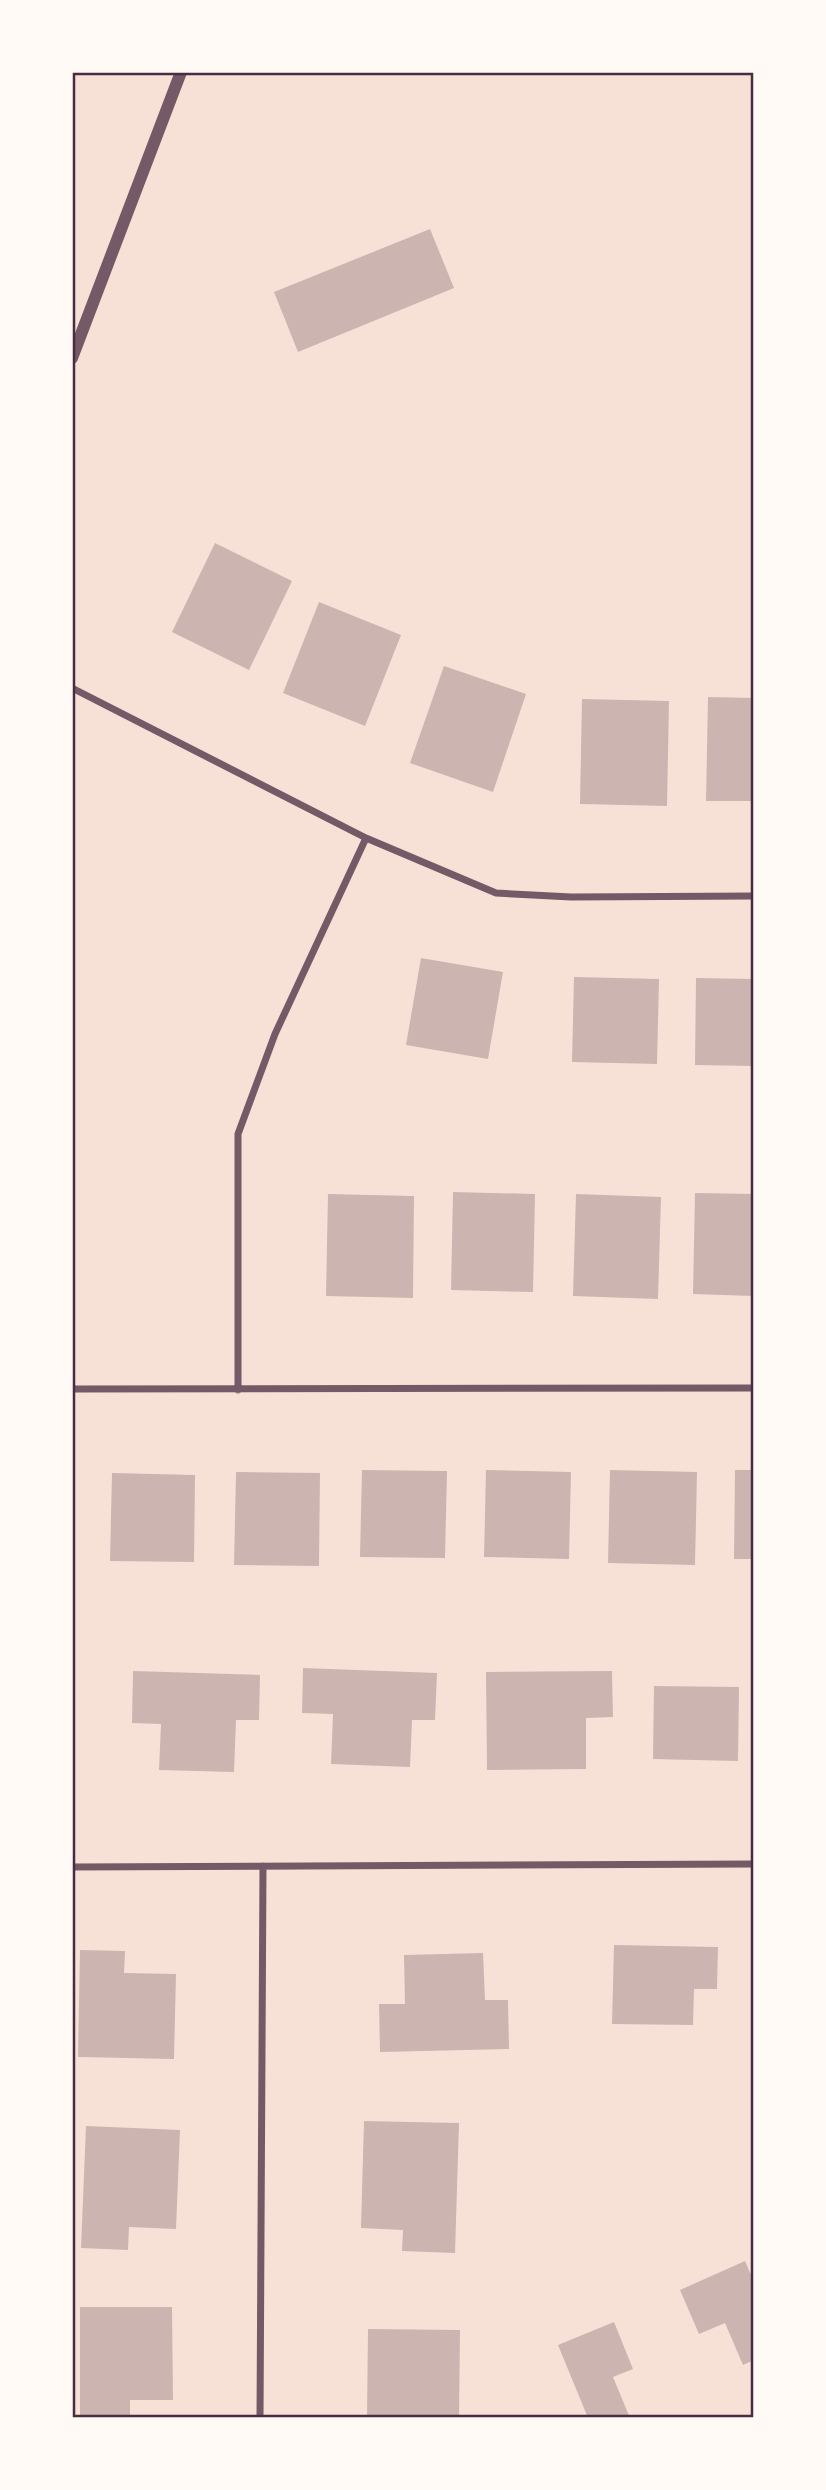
<svg xmlns="http://www.w3.org/2000/svg" width="826" height="2490" font-family="Ubuntu,sans-serif">
	<style>
		.building { fill: #ccb4b1 }
		.lines { fill: none; stroke-linecap: round; stroke-linejoin: round }
		.minor { stroke: #755966; stroke-width: 7 }
		.tertiary { stroke: #755966; stroke-width: 12 }
		.neatline { fill: none; stroke: #4a2c40; stroke-width: 2.5 }
	</style>
	<rect width="100%" height="100%" fill="#f7e1d7"/>
	<!-- building -->
	<path class="building" d="M430,229L454,288L298,352L274,292Z
		M215,543L292,581L249,670L172,632Z
		M319,602L401,635L365,726L283,693Z
		M444,666L526,694L493,792L410,763Z
		M708,697L754,698V801H706Z
		M582,699L669,701L667,806L580,804Z
		M421,958L503,972L488,1059L406,1045Z
		M574,977L659,979L657,1064L572,1062Z
		M696,978L754,979V1066L695,1065Z
		M453,1192L535,1194L533,1292L451,1290Z
		M695,1193L754,1194V1296L693,1294Z
		M328,1194L414,1196L413,1298L326,1296Z
		M576,1194L661,1197L658,1299L573,1296Z
		M362,1470L447,1471L445,1558L360,1557Z
		M486,1470L571,1472L569,1559L484,1557Z
		M610,1470L697,1472L695,1565L608,1563Z
		M735,1470H754V1559H734Z
		M236,1472L320,1473L319,1566L234,1565Z
		M112,1473L195,1475L194,1562L110,1561Z
		M303,1668L437,1673L435,1720H412L410,1767L331,1764L333,1714L302,1713Z
		M133,1671L260,1675L259,1720H236L234,1772L159,1770L161,1724L132,1723Z
		M612,1671L613,1717L586,1718V1769L487,1770L486,1672Z
		M654,1686L739,1687L738,1761L653,1759Z
		M614,1945L718,1947L717,1989H694L693,2025L612,2024Z
		M80,1950L125,1951L124,1973L176,1974L174,2059L78,2057Z
		M483,1953L485,2000H508L509,2049L380,2052L379,2004H405L404,1955Z
		M364,2121L459,2123L455,2253L402,2251L403,2230L361,2228Z
		M86,2126L180,2130L176,2229L129,2227L128,2250L81,2248Z
		M745,2261L754,2282V2360L743,2365L725,2323L699,2334L680,2290Z
		M80,2307H172L173,2400H130V2418H80Z
		M614,2322L633,2369L613,2377L630,2418H588L558,2345Z
		M368,2329L460,2330L459,2418H367Z"/>
	<g class="lines">
		<!-- minor -->
		<path class="minor" d="M72,688L366,838L496,893L571,897L754,896
			M72,1389L754,1388
			M238,1390V1134L275,1034L366,838
			M72,1867L754,1864
			M260,2418L263,1866"/>
		<!-- tertiary -->
		<path class="tertiary" d="M72,358L181,72"/>
	</g>
	<!-- border -->
	<rect width="826" height="2490" fill="none" stroke="#fffaf5" stroke-width="147"/>
	<rect x="74" y="74" width="678" height="2342" class="neatline"/>
</svg>
